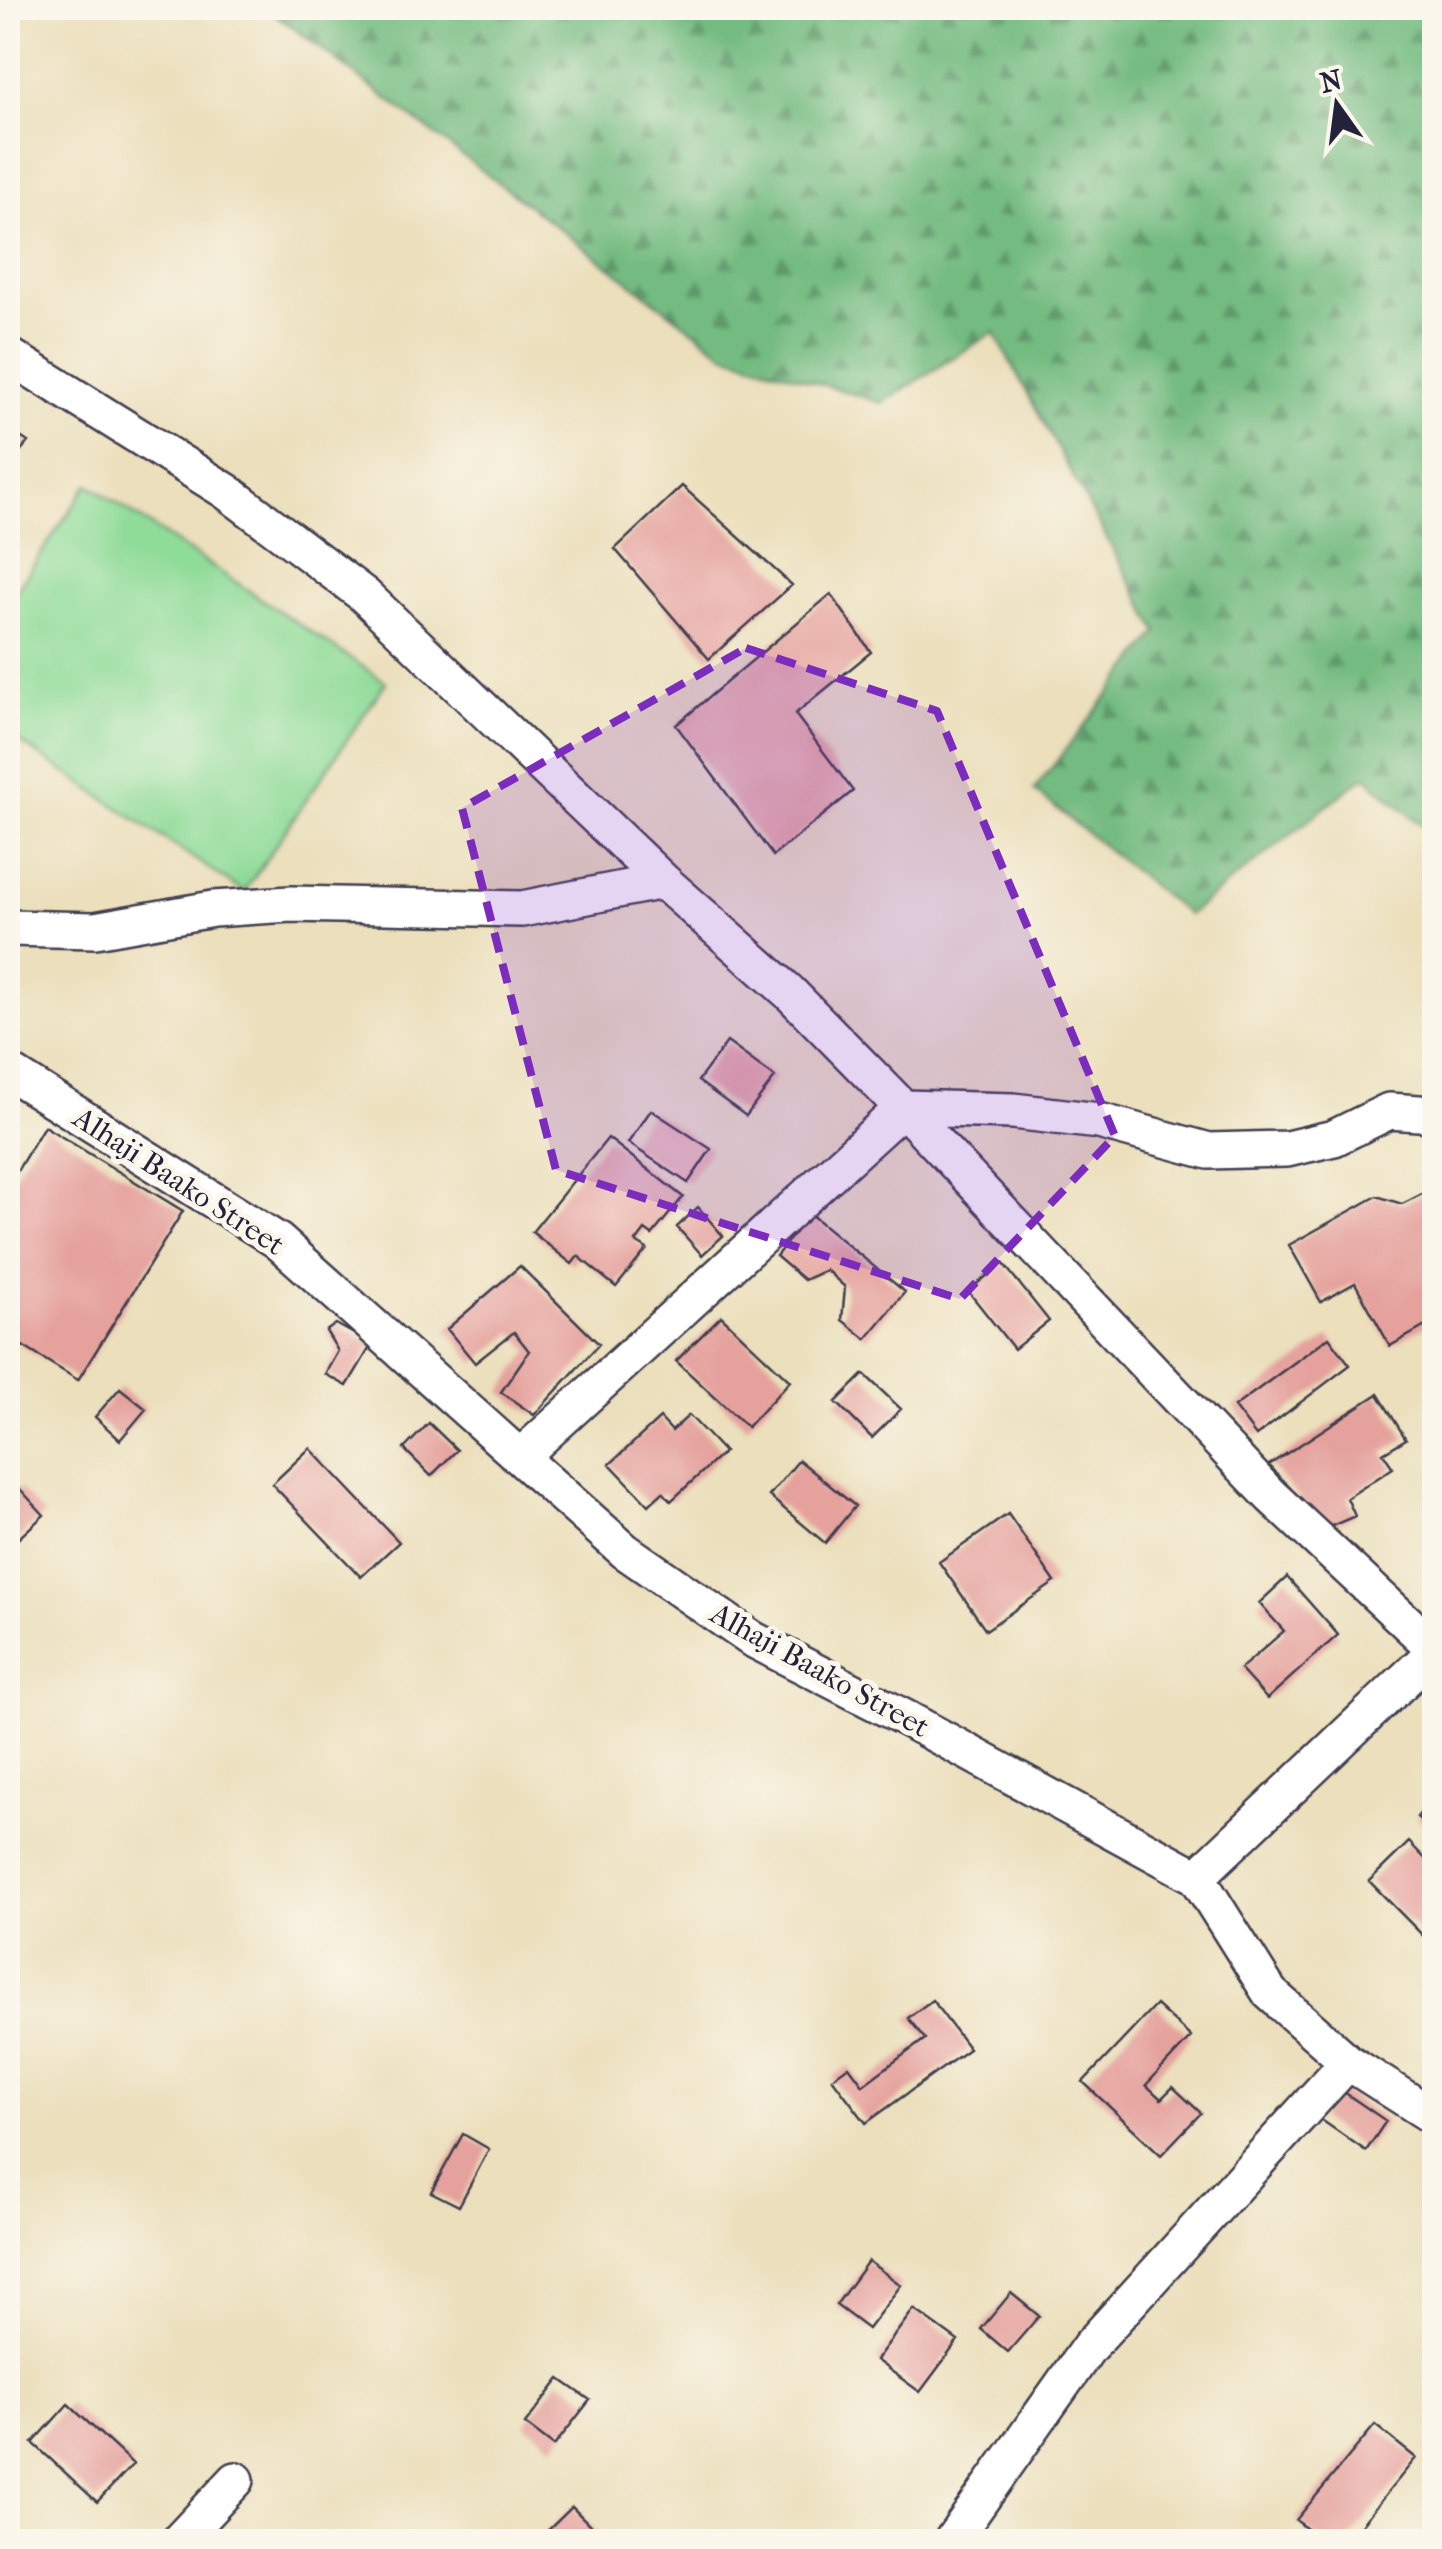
<svg xmlns="http://www.w3.org/2000/svg" width="1442" height="2549" font-family="'IM FELL French Canon',serif">
	<style>
		.forest { fill: url(#forest-firs); stroke: #4a6e5e; stroke-width: 2.5 }
		.pitch { fill: #8fdb98; stroke: #587e6a; stroke-width: 2.5 }
		.building { fill: #e5a29d }
		.lines { fill: none; stroke-linecap: round; stroke-linejoin: round }
		.street-casing { stroke: #403e4e; stroke-width: 40 }
		.street { stroke: #fff; stroke-width: 35 }
		.marked { fill: #7b2cbf; fill-opacity: 0.2; stroke: #7b2cbf; stroke-width: 8; stroke-dasharray: 20 12; stroke-linejoin: round }
		.labels { text-anchor: middle; stroke-width: 10; stroke-linejoin: round; paint-order: stroke }
		.street-label { font-size: 30px; fill: #22223b; stroke: #fbf7ec }
	</style>
	<defs>
		<pattern id="forest-firs" width="22" height="20" patternUnits="userSpaceOnUse" patternTransform="scale(2.5)"><rect width="22" height="20" fill="#73bb80"/><path d="M5 1l3.5 6h-7zM16 11l3.5 6h-7z" fill="#5e986a"/></pattern>
	</defs>
	<rect width="100%" height="100%" fill="#fbf7ec"/>
	<filter id="ink" filterUnits="userSpaceOnUse"><feTurbulence type="fractalNoise" baseFrequency=".01" numOctaves="2"/><feDisplacementMap in="SourceGraphic" scale="20" xChannelSelector="R" yChannelSelector="G"/><feConvolveMatrix kernelMatrix="1 2 1 2 8 2 1 2 1" color-interpolation-filters="sRGB"/></filter>
	<filter id="wash" filterUnits="userSpaceOnUse"><feTurbulence type="fractalNoise" baseFrequency=".0048" numOctaves="4" result="noise"/><feDisplacementMap in="SourceGraphic" scale="40" xChannelSelector="R" yChannelSelector="G"/><feGaussianBlur stdDeviation="2.25" result="paint"/><feColorMatrix in="noise" values="0 0 0 0 0 0 0 0 0 0 0 0 0 0 0 0 0 1.4 0 .05"/><feComposite in="paint" operator="in"/></filter>
	<g filter="url(#wash)">
		<rect width="100%" height="100%" fill="#ebdfbc"/>
		<!-- forest -->
		<path class="forest" d="M267,8H1434V836L1365,776L1188,915L1034,790L1158,632L994,332L882,403L725,354Z"/>
		<!-- pitch -->
		<path class="pitch" d="M88,484L386,682L244,892L8,734V603Z"/>
		<g id="blocks">
			<!-- building -->
			<path class="building" d="M8,429L28,442L8,466Z
				M682,486L792,585L709,659L615,549Z
				M831,594L871,652L795,714L853,791L773,856L676,725Z
				M727,1042L775,1077L746,1116L698,1081Z
				M651,1110L711,1149L688,1183L628,1143Z
				M44,1126L183,1211L78,1380L8,1337V1186Z
				M608,1138L683,1197L652,1235L645,1230L636,1242L647,1249L616,1287L578,1256L572,1264L532,1232Z
				M1434,1188V1321L1390,1346L1355,1283L1321,1302L1289,1245L1377,1196L1402,1204Z
				M698,1207L723,1236L702,1255L677,1227Z
				M810,1214L905,1292L866,1339L842,1320L845,1287L826,1270L804,1280L776,1256Z
				M1003,1263L1049,1321L1014,1349L968,1291Z
				M520,1266L599,1344L534,1415L501,1392L529,1351L514,1332L475,1363L447,1329Z
				M721,1316L790,1381L747,1427L676,1361Z
				M336,1324L372,1344L347,1386L325,1374L338,1351L326,1331Z
				M1329,1337L1350,1365L1256,1436L1234,1407Z
				M864,1374L901,1409L872,1438L836,1402Z
				M120,1388L146,1409L120,1440L95,1417Z
				M1378,1394L1406,1439L1383,1453L1393,1468L1347,1498L1355,1516L1327,1528L1269,1465Z
				M689,1415L724,1452L671,1501L663,1492L649,1505L610,1464L660,1418L672,1431Z
				M429,1423L457,1450L431,1476L404,1449Z
				M310,1448L399,1542L361,1577L272,1484Z
				M799,1460L855,1506L825,1543L769,1496Z
				M20,1489L44,1515L8,1548V1500Z
				M1008,1514L1055,1582L986,1630L939,1562Z
				M1287,1577L1338,1635L1267,1699L1240,1669L1284,1631L1259,1603Z
				M1434,1797V1832L1417,1817Z
				M1409,1842L1434,1868V1947L1369,1881Z
				M932,2000L969,2049L866,2123L832,2078L849,2066L863,2085L925,2039L908,2018Z
				M1156,2005L1191,2037L1146,2085L1161,2099L1173,2087L1201,2113L1161,2155L1083,2082Z
				M1341,2090L1386,2121L1366,2151L1320,2119Z
				M463,2134L489,2149L459,2206L431,2192Z
				M868,2261L901,2285L868,2329L836,2305Z
				M1011,2293L1039,2316L1008,2352L981,2329Z
				M914,2309L958,2341L920,2392L876,2360Z
				M560,2379L590,2400L554,2446L525,2424Z
				M68,2404L133,2464L97,2502L33,2443Z
				M1375,2425L1416,2458L1347,2542H1323L1296,2520Z
				M572,2507L601,2536L595,2542H536Z"/>
		</g>
	</g>
	<g filter="url(#ink)">
		<use href="#blocks" fill-opacity="0" stroke="#403e4e" stroke-width="2.5"/>
		<g class="lines">
			<defs>
				<path id="street" d="M8,355L226,491L364,595L663,881L789,992L903,1108L1271,1496L1434,1648
					M8,928L95,930L213,909L291,904L522,909L663,881
					M8,1071L278,1241L625,1551L752,1639L909,1720L1197,1877L1270,1993L1348,2062L1434,2117
					M520,1457L903,1108L1013,1111L1099,1121L1209,1151L1287,1149L1334,1138L1389,1111L1434,1114
					M1197,1877L1434,1652
					M178,2542L236,2480
					M951,2542L1089,2347L1348,2062"/>
			</defs>
			<!-- street casing -->
			<use href="#street" class="street-casing"/>
			<!-- street -->
			<use href="#street" class="street"/>
		</g>
	</g>
	<!-- marked area -->
	<path class="marked" d="M746,648L937,711L1115,1136L960,1299L556,1170L462,808Z"/>
	<g class="labels">
		<!-- street labels -->
		<g class="street-label">
			<text transform="translate(179 1181) rotate(33)" y="10">Alhaji Baako Street</text>
			<text transform="translate(820 1670) rotate(29)" y="10">Alhaji Baako Street</text>
		</g>
	</g>
	<!-- margin -->
	<rect width="1442" height="2549" fill="none" stroke="#fbf7ec" stroke-width="40"/>
	<!-- north arrow -->
	<g transform="translate(1337 105) rotate(346)" stroke="#fbf7ec" stroke-width="8" paint-order="stroke">
	<path d="M0-8L18 38L0 25L-18 38Z" fill="#22223b"/>
	<text y="-15" font-size="28" font-weight="bold" text-anchor="middle" fill="#22223b">N</text>
	</g>
</svg>
